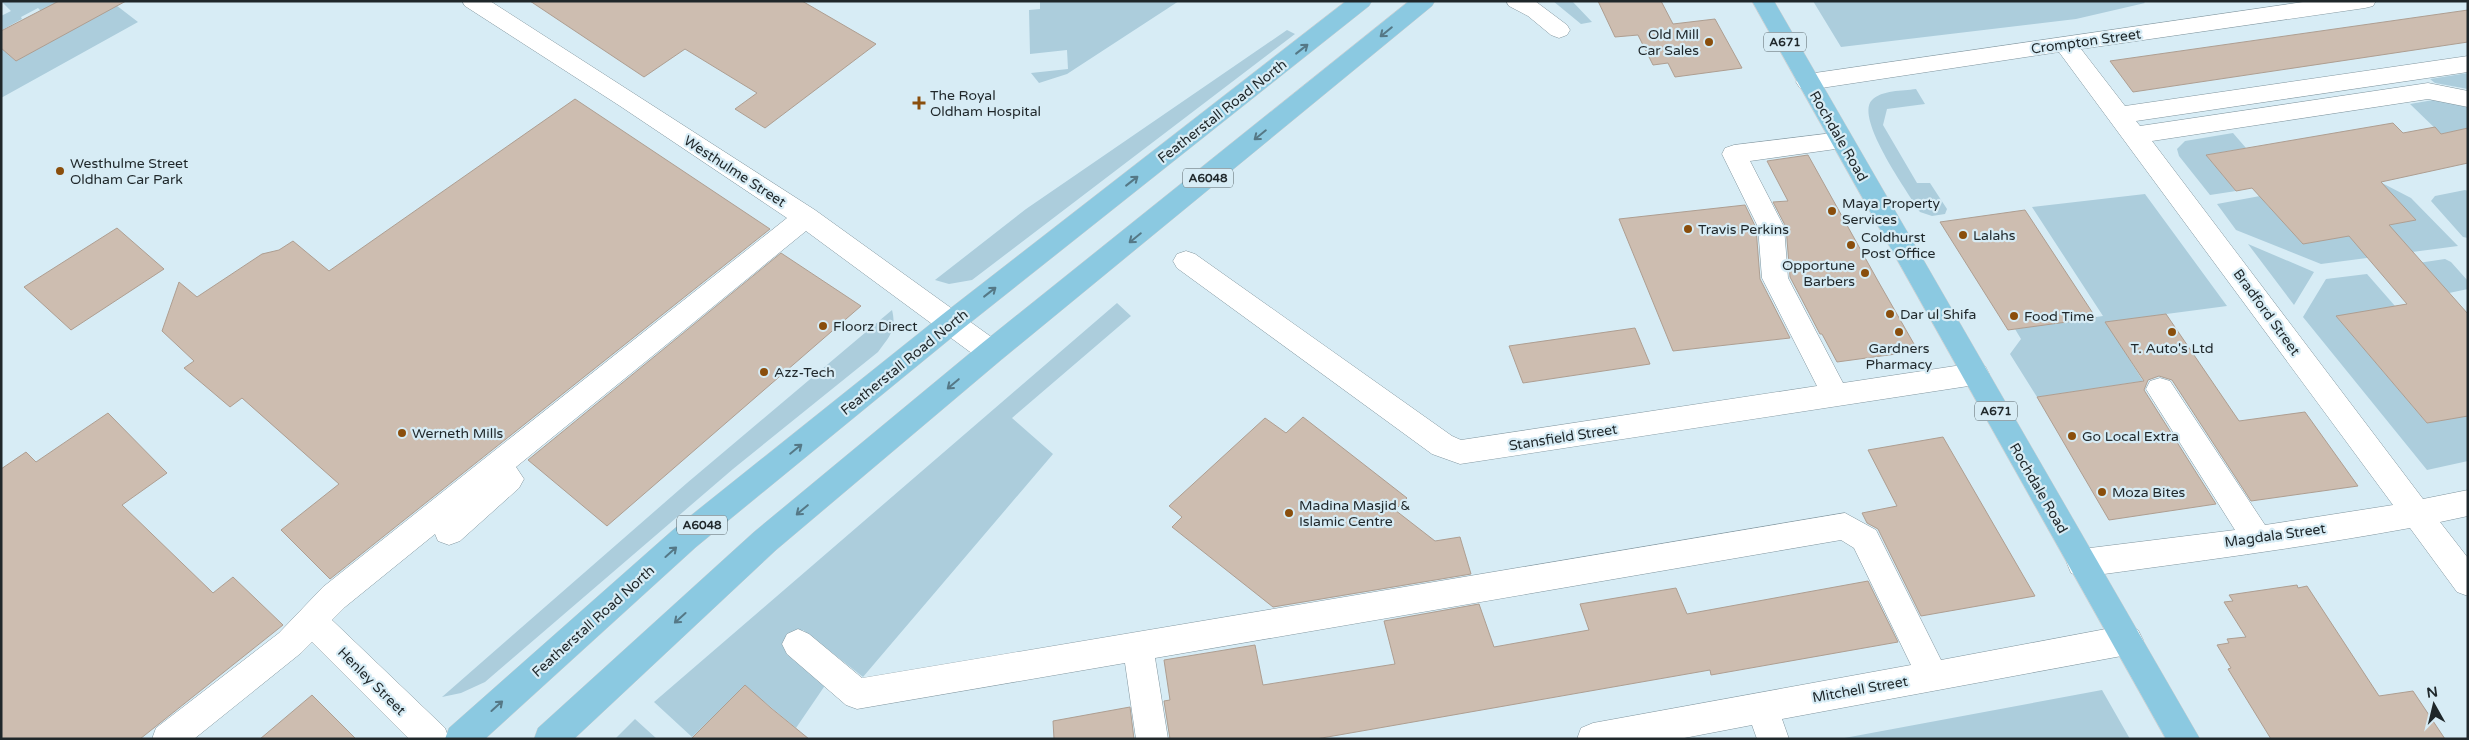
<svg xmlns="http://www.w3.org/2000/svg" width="2469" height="740" font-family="'Varela Round',sans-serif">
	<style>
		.green { fill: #accddc }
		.building { fill: #cdbdb0; stroke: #ae9e91 }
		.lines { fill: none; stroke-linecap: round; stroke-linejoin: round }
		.minor-casing { stroke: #82969f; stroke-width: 1 }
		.major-casing { stroke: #cecfd0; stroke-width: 1 }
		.minor { fill: #fff; fill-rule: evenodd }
		.major { fill: #8bc9e1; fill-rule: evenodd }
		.oneway { stroke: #557886 }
		.poi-dot { fill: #8a4e0c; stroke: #d7ecf5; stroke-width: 2 }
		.labels { text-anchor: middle; stroke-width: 4.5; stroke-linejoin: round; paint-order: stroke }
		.shield { fill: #d7ecf5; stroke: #566267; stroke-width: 1 }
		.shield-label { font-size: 12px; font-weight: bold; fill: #1f272a }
		.poi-label { font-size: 14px; fill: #1f272a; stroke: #d7ecf5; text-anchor: start }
		.street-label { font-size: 14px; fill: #1f272a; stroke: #d7ecf5 }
	</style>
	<rect width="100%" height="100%" fill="#d7ecf5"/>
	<!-- green -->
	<path class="green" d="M1,1H59L41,11L38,8L21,17L22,19L2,30L1,35V16L11,11Z
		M1040,1H1179L1067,74L1039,83L1031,73L1068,69L1067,50L1030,54L1029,10L1040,9Z
		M1553,1H1572L1592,22L1581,24Z
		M1813,1H2143L2145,3L2076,19L1841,47Z
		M112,2L138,22L1,98V48L16,61Z
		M1287,30L1295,34L972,280L949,284L935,280L1026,209Z
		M2468,73V89L2435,83L2430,79Z
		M1916,89L1925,104L1887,109L1883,125L1917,183H1930L1947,209L1945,214L1932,216L1920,212C1909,194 1854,118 1872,100C1882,90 1902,91 1916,89Z
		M2439,99L2468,106V128L2441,134L2410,104Z
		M2233,133L2246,148L2206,155L2236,191L2210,195L2179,156L2177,149L2185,141Z
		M2382,183L2411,198L2458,246L2321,264L2236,230L2217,204L2260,196L2269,207L2274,206L2303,244L2358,234L2356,231L2415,220L2396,198L2387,199Z
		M2465,190L2468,191V238L2463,237L2431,201L2435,196Z
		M2145,194L2227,306L2106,322L2143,381L2037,397L2010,354L2021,339L2015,329L2103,316L2032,207Z
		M2248,244L2314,272L2294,305Z
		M2445,259L2451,262L2468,281V289L2449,293L2378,269Z
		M2367,274L2395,306L2337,317L2427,423L2461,417L2468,413V461L2427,470L2303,317L2326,279Z
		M1117,303L1131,316L1012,418L1053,454L863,677L803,630L784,647L826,684L796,728L745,686L692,737L654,702Z
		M892,310C897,330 889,337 878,352L733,469L485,682L461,693L442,697L687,483Z
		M2102,690L2130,739H1839Z
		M635,719L657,739H615Z"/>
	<!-- building -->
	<path class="building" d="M59,1H126L16,61L1,48V31Z
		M530,1H802L876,44L765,128L735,109L757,93L685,49L644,77Z
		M1598,1H1661L1673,24L1715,19L1742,68L1675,77L1668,63L1653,65L1638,35L1615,37Z
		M2468,10V42L2133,92L2110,61Z
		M575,99L770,229L330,579L281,530L339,484L242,398L230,407L184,368L194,361L162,331L179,282L197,297L262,254L279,250L293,241L329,271Z
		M2393,123L2403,133L2435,127L2441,134L2468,128V163L2381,182L2416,220L2389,225L2468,314V416L2427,423L2336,316L2407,304L2349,236L2303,244L2252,188L2236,191L2206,155Z
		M1808,155L1878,281L1918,351L1837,362L1822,334H1820L1790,277L1786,227L1773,202L1788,201L1767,161Z
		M1745,205L1756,228L1760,279L1790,338L1673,351L1619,219Z
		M2025,210L2096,318L2008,330L1940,222Z
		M117,228L164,269L71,330L24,287Z
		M781,253L861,306L607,526L528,460Z
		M2166,314L2239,421L2305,412L2358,486L2251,501L2172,380L2159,376L2148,380L2144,390L2216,504L2109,520L2037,397L2144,381L2105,322Z
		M1635,328L1650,364L1523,383L1509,346Z
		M108,413L167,473L122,505L213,593L233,577L283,625L140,739H1V469L26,452L36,462Z
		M1303,417L1407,498L1395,510L1435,541L1460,537L1471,574L1273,607L1172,527L1182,517L1169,506L1265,418L1286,433Z
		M1943,437L2035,596L1921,616L1878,529L1867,523L1862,513L1897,506L1868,450Z
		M1868,581L1898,642L1711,675L1710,670L1316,739H1170L1164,701L1170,700L1164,660L1255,645L1263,685L1395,664L1384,621L1479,604L1494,647L1589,630L1580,604L1676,588L1687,614Z
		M2297,585L2298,588L2307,586L2379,696L2413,691L2445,739H2271L2228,669L2231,668L2217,645L2229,643L2227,639L2246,637L2224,602L2233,601L2229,595Z
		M745,685L771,708L809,739H691Z
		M312,695L356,739H260Z
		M1130,707L1134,739H1054L1053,721Z"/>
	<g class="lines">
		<defs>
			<path id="minor" d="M462,1H490L815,210L1001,344L1005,352L1001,360L991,363L981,360L806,231L516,467L524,479L519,488L460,541L449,545L438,541L435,534L345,607L332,620L445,728L449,739H409L312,642L301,653L194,739H152L156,728L279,633L323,587L787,218L620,106L465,6Z
				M1506,1H1535L1567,25L1570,30L1567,35L1559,38L1551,35L1528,16L1509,6Z
				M2310,1H2376L2373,6L2365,8L2081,49L2125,106L2468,56V72L2136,121L2140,126L2428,83L2468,91V107L2428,99L2152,141L2423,499L2468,490V516L2440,522L2468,558V596L2457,592L2410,528C2301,548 2192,562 2082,577L2071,573L2067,563L2071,553L2082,549L2235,530L2146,389L2150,381L2160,378L2170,381L2265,525L2393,505L2059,52L1808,90L1800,88L1796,82L1800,76L1808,74Z
				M1841,132L1850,135L1853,141L1850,147L1750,161L1784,227L1788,278L1843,383L1975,363L1985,366L1989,374L1985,382L1975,385L1460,464L1432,454L1177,268L1173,261L1177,254L1186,251L1195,254L1452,436L1461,440L1817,386L1762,278L1758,227L1722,154L1725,148L1734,145Z
				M1845,513L1876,530L1941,660L2127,625L2138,630L2143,640L2138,650L2127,655L1782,719L1789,739H1757L1752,725L1679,739H1577L1581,728L1593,723L1911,665L1854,548L1841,540L1155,658L1168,739H1136L1125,663L857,709L846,705L787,654L782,644L787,634L798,629L809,634L862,678Z"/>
			<path id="major" d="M1346,1H1372L1369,6L961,330L696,547L485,739H445L449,728L674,529L943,314Z
				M1409,1H1435L1432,6L1001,360L776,550L574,739H534L538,728L754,532L981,344Z
				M1752,1H1774L2200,739H2166Z"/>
		</defs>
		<!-- minor casing -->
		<use href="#minor" class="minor-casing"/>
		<!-- major casing -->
		<use href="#major" class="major-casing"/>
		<!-- minor -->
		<use href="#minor" class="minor"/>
		<!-- major -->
		<use href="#major" class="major"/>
	</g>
	<!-- one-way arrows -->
	<defs><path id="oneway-shaft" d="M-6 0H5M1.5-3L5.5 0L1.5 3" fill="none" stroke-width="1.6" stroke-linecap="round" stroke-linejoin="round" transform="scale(1.25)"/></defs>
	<g class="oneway">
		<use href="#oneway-shaft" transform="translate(1386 32) rotate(141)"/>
		<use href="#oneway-shaft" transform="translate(1302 49) rotate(-38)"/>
		<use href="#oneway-shaft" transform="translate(1260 135) rotate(141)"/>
		<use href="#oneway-shaft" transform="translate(1132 181) rotate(-38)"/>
		<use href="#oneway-shaft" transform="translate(1135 238) rotate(141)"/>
		<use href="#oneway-shaft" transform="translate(990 292) rotate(-38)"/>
		<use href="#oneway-shaft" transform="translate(953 384) rotate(140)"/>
		<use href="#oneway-shaft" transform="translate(796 449) rotate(-39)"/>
		<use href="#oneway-shaft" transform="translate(802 510) rotate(140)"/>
		<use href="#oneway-shaft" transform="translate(671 552) rotate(-42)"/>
		<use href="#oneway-shaft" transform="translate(680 618) rotate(138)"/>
		<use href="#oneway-shaft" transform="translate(497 706) rotate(-42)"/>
	</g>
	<!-- markers -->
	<g class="poi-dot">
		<circle cx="1709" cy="42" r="5"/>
		<path d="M916.5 95.5h5v5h5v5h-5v5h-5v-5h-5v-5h5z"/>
		<circle cx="60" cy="171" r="5"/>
		<circle cx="1832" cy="211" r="5"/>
		<circle cx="1688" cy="229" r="5"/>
		<circle cx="1963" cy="235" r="5"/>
		<circle cx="1851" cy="245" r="5"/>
		<circle cx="1865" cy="273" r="5"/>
		<circle cx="1890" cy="314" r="5"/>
		<circle cx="2014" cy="316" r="5"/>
		<circle cx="823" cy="326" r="5"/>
		<circle cx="1899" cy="332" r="5"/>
		<circle cx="2172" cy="332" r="5"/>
		<circle cx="764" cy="372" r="5"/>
		<circle cx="402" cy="433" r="5"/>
		<circle cx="2072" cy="436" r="5"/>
		<circle cx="2102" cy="492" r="5"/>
		<circle cx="1289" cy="513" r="5"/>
	</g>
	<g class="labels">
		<!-- shield labels -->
		<g class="shield">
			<rect x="1764" y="32.5" width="42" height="19" rx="4"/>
			<rect x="1183" y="168.5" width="50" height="19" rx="4"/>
			<rect x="1975" y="401.5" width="42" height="19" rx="4"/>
			<rect x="677" y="515.5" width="50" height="19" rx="4"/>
		</g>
		<g class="shield-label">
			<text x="1785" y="46">A671</text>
			<text x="1208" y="182">A6048</text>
			<text x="1996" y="415">A671</text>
			<text x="702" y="529">A6048</text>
		</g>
		<!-- poi labels -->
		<g class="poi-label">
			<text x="1699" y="39" text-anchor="end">Old Mill<tspan x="1699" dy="16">Car Sales</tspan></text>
			<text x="930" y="100">The Royal<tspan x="930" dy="16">Oldham Hospital</tspan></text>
			<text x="70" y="168">Westhulme Street<tspan x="70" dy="16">Oldham Car Park</tspan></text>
			<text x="1842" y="208">Maya Property<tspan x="1842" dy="16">Services</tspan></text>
			<text x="1698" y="234">Travis Perkins</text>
			<text x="1973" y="240">Lalahs</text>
			<text x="1861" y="242">Coldhurst<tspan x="1861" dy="16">Post Office</tspan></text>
			<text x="1855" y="270" text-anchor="end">Opportune<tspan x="1855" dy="16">Barbers</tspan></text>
			<text x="1900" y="319">Dar ul Shifa</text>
			<text x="2024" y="321">Food Time</text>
			<text x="833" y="331">Floorz Direct</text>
			<text x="1899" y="353" text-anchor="middle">Gardners<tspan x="1899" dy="16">Pharmacy</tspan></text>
			<text x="2172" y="353" text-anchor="middle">T. Auto's Ltd</text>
			<text x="774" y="377">Azz-Tech</text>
			<text x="412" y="438">Werneth Mills</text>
			<text x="2082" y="441">Go Local Extra</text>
			<text x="2112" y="497">Moza Bites</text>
			<text x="1299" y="510">Madina Masjid &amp;<tspan x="1299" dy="16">Islamic Centre</tspan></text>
		</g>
		<!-- street labels -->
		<g class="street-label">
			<text transform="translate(2086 41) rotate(-8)" y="5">Crompton Street</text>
			<text transform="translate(1222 111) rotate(-38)" y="5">Featherstall Road North</text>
			<text transform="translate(1839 136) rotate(60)" y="5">Rochdale Road</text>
			<text transform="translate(735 171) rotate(33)" y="5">Westhulme Street</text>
			<text transform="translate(2267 312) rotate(54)" y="5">Bradford Street</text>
			<text transform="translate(904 362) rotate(-39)" y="5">Featherstall Road North</text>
			<text transform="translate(1563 437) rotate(-9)" y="5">Stansfield Street</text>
			<text transform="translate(2039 488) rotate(60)" y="5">Rochdale Road</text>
			<text transform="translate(2275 535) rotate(-8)" y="5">Magdala Street</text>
			<text transform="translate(593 621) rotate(-42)" y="5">Featherstall Road North</text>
			<text transform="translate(372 681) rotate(45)" y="5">Henley Street</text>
			<text transform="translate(1860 689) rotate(-10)" y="5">Mitchell Street</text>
		</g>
	</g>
	<!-- border -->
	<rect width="2469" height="740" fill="none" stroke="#1f272a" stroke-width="5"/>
	<!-- north arrow -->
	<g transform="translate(2434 705) rotate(352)" stroke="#d7ecf5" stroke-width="4" paint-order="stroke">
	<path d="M0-4L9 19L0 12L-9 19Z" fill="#1f272a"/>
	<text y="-8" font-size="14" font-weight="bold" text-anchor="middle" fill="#1f272a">N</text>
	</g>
</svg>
